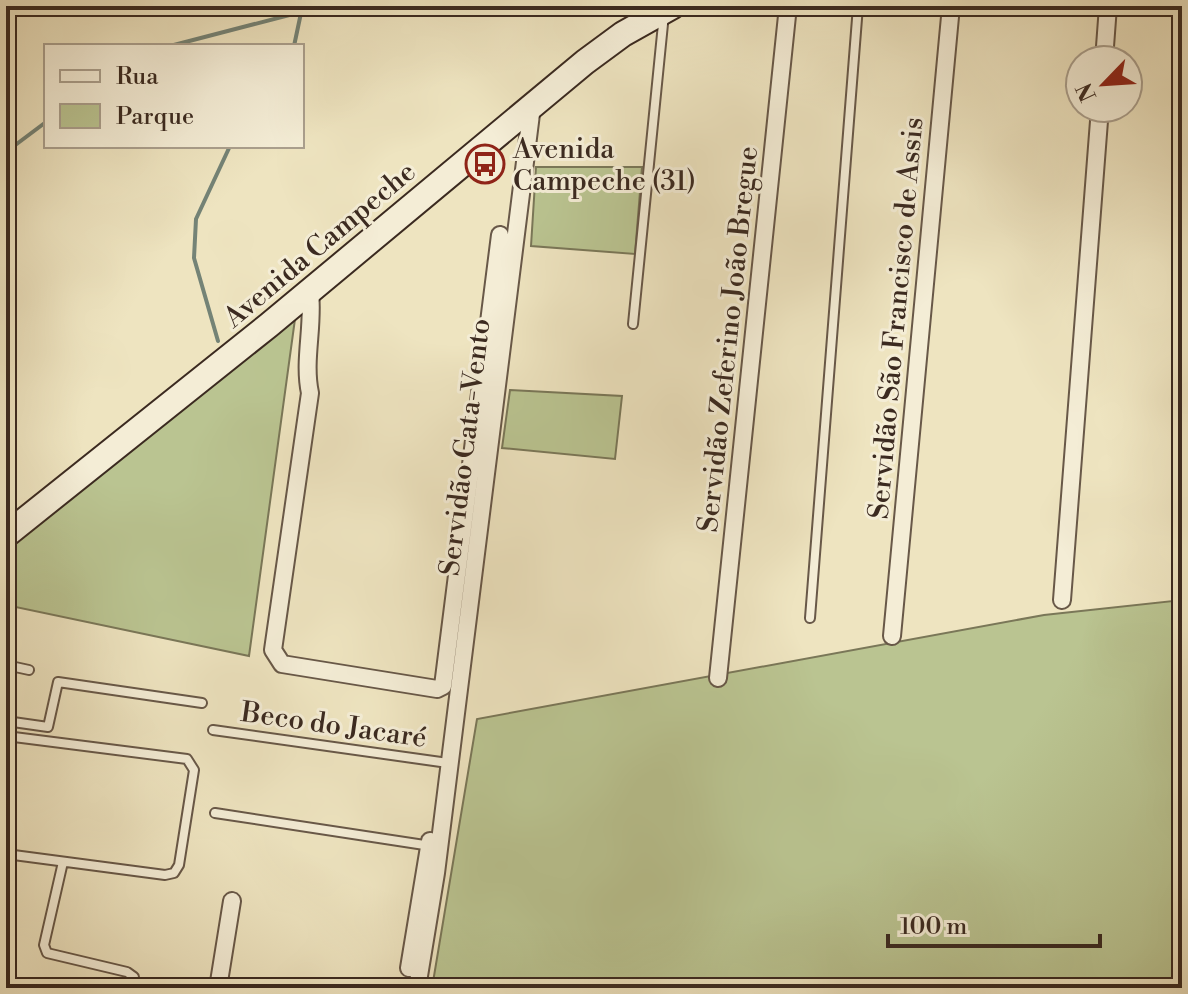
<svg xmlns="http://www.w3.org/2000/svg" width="1188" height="994" font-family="'Libre Bodoni',serif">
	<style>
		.green { fill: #bac491; stroke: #7a7758; stroke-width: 2 }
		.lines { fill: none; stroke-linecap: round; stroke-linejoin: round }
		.stream { stroke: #748376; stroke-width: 4 }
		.lane-casing { stroke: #685848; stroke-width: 12 }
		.street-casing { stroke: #685848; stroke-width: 20 }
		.secondary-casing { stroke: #3b2a20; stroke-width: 28 }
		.lane { stroke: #f4edd6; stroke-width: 8 }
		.street { stroke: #f4edd6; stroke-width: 16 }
		.secondary { stroke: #f4edd6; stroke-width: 24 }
		.labels { text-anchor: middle; stroke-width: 6; stroke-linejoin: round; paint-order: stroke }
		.poi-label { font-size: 28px; fill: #3b2a20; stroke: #f4edd6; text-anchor: start }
		.street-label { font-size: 28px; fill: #3b2a20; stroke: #f4edd6 }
	</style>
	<rect width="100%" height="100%" fill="#eee4c0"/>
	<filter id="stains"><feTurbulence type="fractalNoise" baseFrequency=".0025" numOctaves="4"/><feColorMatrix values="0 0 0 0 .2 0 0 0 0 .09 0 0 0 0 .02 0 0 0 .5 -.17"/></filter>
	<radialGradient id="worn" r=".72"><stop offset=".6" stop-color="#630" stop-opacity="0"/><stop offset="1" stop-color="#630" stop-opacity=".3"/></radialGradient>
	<!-- green -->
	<path class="green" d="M536,167H642L635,254L531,246Z
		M295,319L249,656L6,605V546Z
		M510,390L622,396L615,459L502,448Z
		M1182,600V988H432L477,719L1044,615Z"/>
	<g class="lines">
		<!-- stream -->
		<path class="stream" d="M170,46L301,12L342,6
			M294,46L301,13
			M6,152L46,122
			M218,341L194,258L196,219L230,146"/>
		<defs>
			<path id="lane" d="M633,324L664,14
				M810,618L858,6
				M6,665L29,670
				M6,721L48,727L58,682L202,703
				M213,730L448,763
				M6,736L187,759L194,770L179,865L174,873L165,875L6,854
				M215,813L431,846
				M63,862L44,945L47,953L127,972L134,977V988"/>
			<path id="street" d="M1104,60L1108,6
				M310,292C314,326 303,360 310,393L273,650L282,664L437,689L443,686L500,235
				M1062,600L1100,108
				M892,636L951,6
				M718,678L788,6
				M409,968L430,841
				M218,988L232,901
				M417,988L436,873L532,106"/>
			<path id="secondary" d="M6,535L269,325L585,62L623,34L673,6"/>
		</defs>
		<!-- lane casing -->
		<use href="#lane" class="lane-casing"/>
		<!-- street casing -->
		<use href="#street" class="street-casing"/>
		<!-- secondary casing -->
		<use href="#secondary" class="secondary-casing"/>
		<!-- lane -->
		<use href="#lane" class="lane"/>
		<!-- street -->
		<use href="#street" class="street"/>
		<!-- secondary -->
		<use href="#secondary" class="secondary"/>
	</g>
	<!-- icons -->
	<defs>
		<symbol id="bus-ring" viewBox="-11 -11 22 22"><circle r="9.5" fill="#f4edd6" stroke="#8f2418" stroke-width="1.5"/><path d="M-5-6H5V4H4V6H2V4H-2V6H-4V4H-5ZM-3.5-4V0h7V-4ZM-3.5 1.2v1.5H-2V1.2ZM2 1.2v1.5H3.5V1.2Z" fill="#8f2418"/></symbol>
	</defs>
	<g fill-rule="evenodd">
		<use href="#bus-ring" x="463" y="142" width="44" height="44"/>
	</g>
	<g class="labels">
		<!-- poi labels -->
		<g class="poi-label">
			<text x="513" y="158">Avenida<tspan x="513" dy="32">Campeche (31)</tspan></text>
		</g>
		<!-- street labels -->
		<g class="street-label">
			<text transform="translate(319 244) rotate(-40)" y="10">Avenida Campeche</text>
			<text transform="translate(895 318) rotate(-85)" y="10">Servidão São Francisco de Assis</text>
			<text transform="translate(727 339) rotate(-84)" y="10">Servidão Zeferino João Bregue</text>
			<text transform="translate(464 447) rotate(-83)" y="10">Servidão Cata-Vento</text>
			<text transform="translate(334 724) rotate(8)" y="10">Beco do Jacaré</text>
		</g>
	</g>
	<!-- margin -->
	<rect width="1188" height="994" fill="none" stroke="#eee4c0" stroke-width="32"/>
	<rect x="8" y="8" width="1172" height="978" fill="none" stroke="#3b2a20" stroke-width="4"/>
	<rect x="16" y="16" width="1156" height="962" fill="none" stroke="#3b2a20" stroke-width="2"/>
	<!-- legend -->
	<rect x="44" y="44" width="260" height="104" fill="#f4edd6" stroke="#aa9f8d" stroke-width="2"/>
	<rect x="60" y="70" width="40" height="12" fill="#f4edd6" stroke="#aa9f8d" stroke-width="2"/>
	<text x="116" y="84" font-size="24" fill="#3b2a20">Rua</text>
	<rect x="60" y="104" width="40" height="24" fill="#bac491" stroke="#aa9f8d" stroke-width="2"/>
	<text x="116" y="124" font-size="24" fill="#3b2a20">Parque</text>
	<!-- north arrow -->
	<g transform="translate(1104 84) rotate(245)"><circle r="38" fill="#f4edd6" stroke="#aa9f8d" stroke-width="2"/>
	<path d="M0-6L14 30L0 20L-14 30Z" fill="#8f2418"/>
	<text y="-12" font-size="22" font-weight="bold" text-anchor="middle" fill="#3b2a20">N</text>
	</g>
	<!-- scale -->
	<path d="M888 934v12h212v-12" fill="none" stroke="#3b2a20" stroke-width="4"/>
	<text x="900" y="934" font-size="24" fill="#3b2a20" stroke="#f4edd6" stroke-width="6" paint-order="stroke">100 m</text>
	<rect width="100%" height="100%" filter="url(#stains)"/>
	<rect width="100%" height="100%" fill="url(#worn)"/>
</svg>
